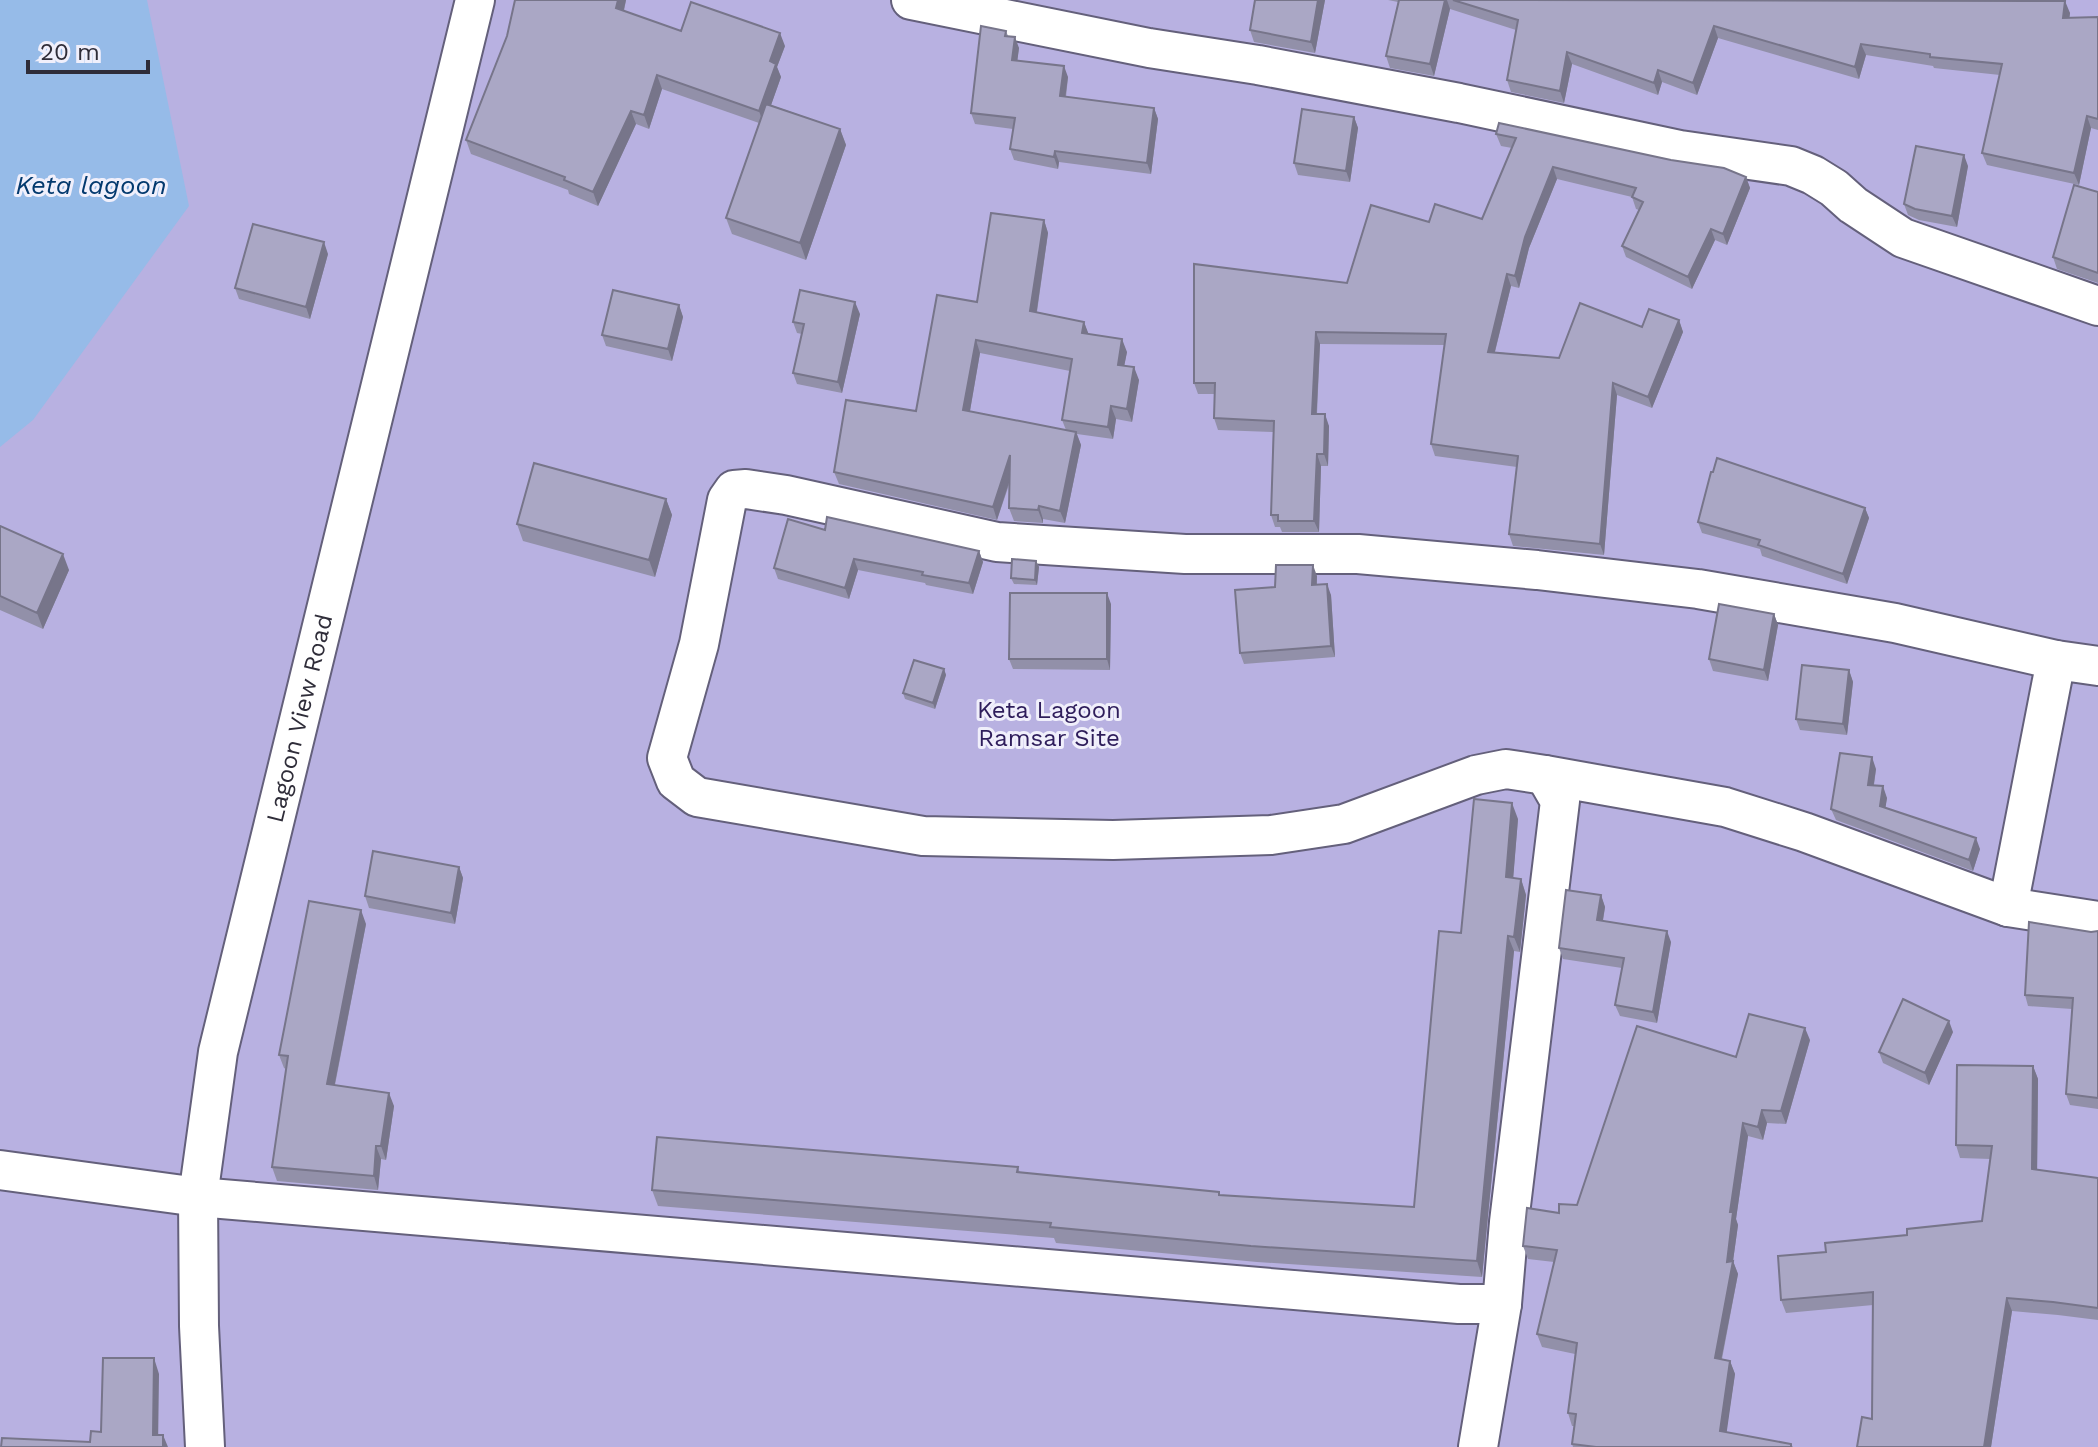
<svg xmlns="http://www.w3.org/2000/svg" width="2098" height="1447" font-family="'Work Sans',sans-serif">
	<style>
		.green { fill: #b8b1e1 }
		.water { fill: #96bbe8 }
		.lines { fill: none; stroke-linecap: round; stroke-linejoin: round }
		.minor-casing { stroke: #64607b; stroke-width: 42 }
		.minor { stroke: #fff; stroke-width: 38 }
		.wall { fill: #9290a9; fill-rule: evenodd }
		.shaded-wall { fill: #77758a }
		.building { fill: #aaa7c5; stroke: #77758a; stroke-width: 2 }
		.labels { text-anchor: middle; stroke-width: 6; stroke-linejoin: round; paint-order: stroke }
		.park-label { font-size: 24px; fill: #2e1d5b; stroke: #f0effb }
		.street-label { font-size: 24px; fill: #2f2d39; stroke: #f0effb }
		.water-label { font-size: 26px; font-style: italic; fill: #03396e; stroke: #f0effb }
	</style>
	<rect width="100%" height="100%" fill="#e3dffe"/>
	<!-- green -->
	<path class="green" d="M0,0H2098V1447H0Z"/>
	<!-- water -->
	<path class="water" d="M0,0H147L189,206L33,420L0,447Z"/>
	<g class="lines">
		<defs>
			<g id="minor">
				<path d="M911,0L1149,48L1258,65L1459,103L1680,150L1791,166L1813,175L1834,188L1853,205L1903,238L2098,306"/>
				<path d="M1545,775L1506,769L1476,775L1344,824L1271,835L1113,840L923,836L697,797L676,781L667,758L699,644L727,500L734,490L746,489L786,495L997,542L1185,554H1358L1537,570L1698,589L1895,623L2056,660L2098,666"/>
				<path d="M2008,907L2056,660"/>
				<path d="M0,1170L198,1197L1459,1304H1502"/>
				<path id="s1" d="M205,1447L199,1326L198,1197L218,1052L475,0"/>
				<path d="M1478,1447L1502,1304L1509,1222L1560,801L1545,775L1725,807L1804,832L2008,907L2098,921"/>
			</g>
		</defs>
		<!-- minor casing -->
		<use href="#minor" class="minor-casing"/>
		<!-- minor -->
		<use href="#minor" class="minor"/>
	</g>
	<!-- wall -->
	<path class="wall" d="M515,0H626L624,11L681,31L785,46L777,67L781,77L771,105L840,129L846,145L806,260L732,234L726,218L759,123L662,89L649,129L636,124L598,206L569,194L568,190L471,154L466,140L507,36Z
		M1255,0H1325L1315,53L1254,42L1250,30Z
		M1388,0H2057L2070,13L2069,18L2098,17V130L2091,128L2079,185L1987,165L1982,153L2000,75L1934,68L1933,66L1866,55L1859,79L1718,38L1697,95L1662,82L1658,95L1572,64L1564,103L1511,92L1507,80L1516,30L1450,9L1434,76L1390,68L1386,56L1398,2Z
		M1006,31L1008,36L1019,48L1017,61L1068,77L1066,97L1154,108L1158,119L1151,174L1059,162L1058,169L1014,160L1010,149L1013,129L975,124L971,113Z
		M1354,117L1358,128L1350,182L1298,175L1294,163Z
		M1496,134L1746,177L1750,188L1727,245L1715,240L1692,289L1626,257L1622,246L1639,210L1636,209L1632,197L1557,179L1529,248L1519,288L1511,286L1495,352L1559,358L1642,327L1679,320L1683,332L1652,408L1617,395L1604,555L1513,546L1509,534L1517,467L1435,456L1431,444L1445,345L1320,344L1317,414L1329,426L1328,466H1321L1319,532H1282L1280,527H1275L1271,515L1273,432L1218,430L1214,418V394H1198L1194,383L1347,283L1429,222L1482,219L1512,148L1501,146Z
		M1968,166L1957,227L1919,220L1908,215L1904,204Z
		M2098,192V283L2057,269L2053,257Z
		M1044,220L1048,233L1037,312L1084,322L1088,334L1127,352L1124,366L1139,380L1132,422L1116,419L1113,439L1077,434L1081,445L1065,523L1043,519V523L1014,521L1009,508L1010,482L997,520L839,484L834,472L916,411L977,302ZM980,353L1070,371L1062,420L1066,430L970,411Z
		M328,254L310,319L239,299L235,288Z
		M679,305L683,317L672,361L606,346L602,335Z
		M860,314L842,393L797,384L793,373L802,334L797,333L793,322Z
		M666,499L672,515L655,577L523,541L517,524Z
		M1865,508L1869,518L1847,584L1762,556L1760,549L1702,533L1698,522Z
		M0,526L69,570L43,629L0,610Z
		M825,530L979,551L983,562L973,594L926,585L925,583L858,570L849,599L778,579L774,568Z
		M1036,561L1039,567L1037,585L1014,584L1011,578Z
		M1317,576V584L1331,595L1335,657L1244,664L1240,653L1275,587Z
		M1111,604L1110,670L1013,669L1009,659Z
		M1774,614L1778,625L1768,681L1713,671L1709,659Z
		M944,669L946,675L935,709L905,699L903,693Z
		M1849,670L1853,682L1847,735L1800,730L1796,719Z
		M1876,769L1874,785L1887,798L1885,808L1980,849L1973,871L1836,820L1831,809Z
		M1518,819L1513,878L1521,879L1526,895L1520,952L1514,951L1482,1277L1257,1262L1056,1243L1054,1238L658,1206L652,1190L1018,1167L1020,1173L1219,1192L1220,1195L1414,1207L1461,933Z
		M459,867L463,878L455,924L369,908L365,896Z
		M1601,895L1605,907L1603,921L1671,942L1657,1023L1620,1016L1615,1005L1622,968L1563,959L1559,948Z
		M366,924L335,1085L394,1106L386,1160L381,1159L378,1190L277,1181L272,1167L286,1069L284,1068L279,1055Z
		M2098,931V1109L2070,1105L2066,1094L2072,1009L2028,1006L2025,995L2091,932Z
		M1953,1032L1929,1085L1883,1063L1879,1052Z
		M1810,1040L1786,1124L1767,1123L1763,1140L1748,1136L1736,1219L1738,1225L1733,1261L1738,1274L1722,1359L1730,1361L1735,1374L1726,1432L1791,1444L1793,1447H1573L1572,1444L1574,1426H1572L1568,1413L1575,1354L1542,1347L1537,1334L1554,1262L1528,1259L1523,1246L1559,1213L1577,1205L1736,1057Z
		M2033,1066L2038,1079L2037,1170L2098,1178V1320L2058,1315L2012,1311L1991,1447H1857L1872,1419L1873,1305L1786,1313L1781,1300L1826,1252L1982,1221L1991,1159L1960,1158L1956,1145Z"/>
	<!-- shaded-wall -->
	<path class="shaded-wall" d="M618,0H626L621,22L616,8Z
		M1318,0H1325L1315,53L1311,42Z
		M1445,0H1447L1450,9L1434,76L1430,64Z
		M2065,1L2070,13L2068,30L2063,18Z
		M1714,26L1718,38L1697,95L1693,83Z
		M780,33L785,46L777,67L781,77L764,125L759,111L770,61Z
		M1015,37L1019,48L1016,71L1012,60Z
		M1861,44L1866,55L1859,79L1855,67Z
		M1567,52L1572,64L1564,103L1560,91Z
		M1064,66L1068,77L1064,107L1060,96Z
		M1658,70L1662,82L1658,95L1654,83Z
		M657,75L662,89L649,129L644,115Z
		M1154,108L1158,119L1151,174L1147,163Z
		M631,111L636,124L598,206L593,192Z
		M2087,116L2091,128L2079,185L2074,173Z
		M1354,117L1358,128L1350,182L1346,171Z
		M840,129L846,145L806,260L800,243Z
		M1055,151L1059,162L1058,169L1054,157Z
		M1964,155L1968,166L1957,227L1952,216Z
		M1553,167L1557,179L1529,248L1519,288L1515,276L1525,237Z
		M1746,177L1750,188L1727,245L1723,234Z
		M1044,220L1048,233L1035,323L1030,311Z
		M1711,229L1715,240L1692,289L1688,277Z
		M324,242L328,254L310,319L306,307Z
		M1507,274L1511,286L1492,363L1488,352Z
		M855,302L860,314L842,393L838,382Z
		M679,305L683,317L672,361L668,349Z
		M1679,320L1683,332L1652,408L1648,397Z
		M1084,322L1089,335L1082,333Z
		M1316,332L1320,344L1316,425L1312,414Z
		M1122,339L1127,352L1122,377L1118,365Z
		M976,340L980,353L968,422L963,410Z
		M1134,367L1139,380L1132,422L1127,409Z
		M1613,383L1617,395L1604,555L1600,544Z
		M1111,406L1116,419L1113,439L1108,427Z
		M1325,414L1329,426L1328,466L1324,454Z
		M1076,432L1081,445L1065,523L1060,511Z
		M1317,454L1321,466L1319,532L1314,521Z
		M1010,455L1014,467L997,520L993,507Z
		M666,499L672,515L655,577L649,560Z
		M1039,506L1043,519V523L1038,510Z
		M1865,508L1869,518L1847,584L1843,574Z
		M979,551L983,562L973,594L969,583Z
		M63,554L69,570L43,629L37,613Z
		M854,559L858,570L849,599L845,588Z
		M1036,561L1039,567L1037,585L1035,580Z
		M1313,565L1317,576L1316,596L1312,585Z
		M1327,584L1331,595L1335,657L1331,646Z
		M1107,593L1111,604L1110,670L1107,659Z
		M1774,614L1778,625L1768,681L1764,670Z
		M944,669L946,675L935,709L933,703Z
		M1849,670L1853,682L1847,735L1843,724Z
		M1872,757L1876,769L1872,796L1868,785Z
		M1883,786L1887,798L1884,817L1880,806Z
		M1512,803L1518,819L1512,893L1506,877Z
		M1976,838L1980,849L1973,871L1969,860Z
		M459,867L463,878L455,924L451,913Z
		M1521,879L1526,895L1520,952L1514,937Z
		M1601,895L1605,907L1601,931L1597,920Z
		M361,910L366,924L332,1098L327,1084Z
		M1667,931L1671,942L1657,1023L1653,1012Z
		M1508,936L1514,951L1482,1277L1477,1261Z
		M1949,1021L1953,1032L1929,1085L1925,1073Z
		M1805,1028L1810,1040L1786,1124L1781,1111Z
		M2033,1066L2038,1079L2037,1182L2032,1169Z
		M389,1093L394,1106L386,1160L381,1146Z
		M1762,1110L1767,1123L1763,1140L1758,1127Z
		M1743,1123L1748,1136L1736,1219L1738,1225L1733,1261L1738,1274L1719,1371L1715,1358L1727,1262L1730,1212Z
		M376,1146L381,1159L378,1190L374,1176Z
		M2007,1298L2012,1311L1991,1447H1984Z
		M154,1358L159,1374L158,1447L153,1435Z
		M1730,1361L1735,1374L1725,1444L1720,1431Z
		M163,1435L168,1447H163Z"/>
	<!-- building -->
	<path class="building" d="M515,0H618L616,8L681,31L691,2L780,33L770,61L776,64L759,111L657,75L644,115L631,111L593,192L564,180L565,177L466,140L507,36Z
		M1255,0H1318L1311,42L1250,30Z
		M1399,0H1445L1430,64L1386,56Z
		M1453,0L2065,1L2063,18L2098,17V119L2087,116L2074,173L1982,153L2002,64L1930,57V54L1861,44L1855,67L1714,26L1693,83L1658,70L1654,83L1567,52L1560,91L1507,80L1518,20Z
		M981,26L1006,31L1005,36L1015,37L1012,60L1064,66L1060,96L1154,108L1147,163L1055,151L1054,157L1010,149L1015,118L971,113Z
		M766,104L840,129L800,243L726,218Z
		M1302,109L1354,117L1346,171L1294,163Z
		M1499,123L1671,160L1724,168L1746,177L1723,234L1711,229L1688,277L1622,246L1643,202L1632,197L1636,188L1553,167L1525,237L1515,276L1507,274L1488,352L1559,358L1580,303L1642,327L1649,309L1679,320L1648,397L1613,383L1600,544L1509,534L1518,456L1431,444L1446,334L1316,332L1312,414H1325L1324,454H1317L1314,521H1278V515H1271L1274,421L1214,418L1215,383H1194V264L1347,283L1371,205L1429,222L1435,204L1482,219L1516,138L1496,134Z
		M1916,146L1964,155L1952,216L1915,209L1904,204Z
		M2074,185L2098,192V273L2053,257Z
		M991,213L1044,220L1030,311L1084,322L1082,333L1122,339L1118,365L1134,367L1127,409L1111,406L1108,427L1062,420L1072,359L976,340L963,410L1076,432L1060,511L1039,506L1038,510L1009,508L1010,455L993,507L834,472L846,400L916,411L937,295L977,302Z
		M253,224L324,242L306,307L235,288Z
		M613,290L679,305L668,349L602,335Z
		M800,290L855,302L838,382L793,373L804,324L793,322Z
		M1717,458L1865,508L1843,574L1758,545L1760,540L1698,522L1711,472H1713Z
		M534,463L666,499L649,560L517,524Z
		M827,517L979,551L969,583L922,575L923,572L854,559L845,588L774,568L788,519L825,530Z
		M0,526L63,554L37,613L0,596Z
		M1012,559L1036,561L1035,580L1011,578Z
		M1276,565H1313L1312,585L1327,584L1331,646L1240,653L1235,590L1275,587Z
		M1010,593H1107V659H1009Z
		M1719,604L1774,614L1764,670L1709,659Z
		M914,660L944,669L933,703L903,693Z
		M1802,665L1849,670L1843,724L1796,719Z
		M1840,753L1872,757L1868,785L1883,786L1880,806L1976,838L1969,860L1831,809Z
		M1474,799L1512,803L1506,877L1521,879L1514,937L1508,936L1477,1261L1251,1246L1050,1227L1051,1223L652,1190L657,1137L1018,1167L1017,1172L1219,1192V1195L1414,1207L1439,931L1461,933Z
		M373,851L459,867L451,913L365,896Z
		M1566,890L1601,895L1597,920L1667,931L1653,1012L1615,1005L1624,958L1559,948Z
		M309,901L361,910L327,1084L389,1093L381,1146H376L374,1176L272,1167L288,1056L279,1055Z
		M2029,922L2091,932L2098,931V1098L2066,1094L2073,998L2025,995Z
		M1903,999L1949,1021L1925,1073L1879,1052Z
		M1749,1014L1805,1028L1781,1111L1762,1110L1758,1127L1743,1123L1730,1212H1733L1727,1262L1733,1261L1715,1358L1730,1361L1720,1431L1791,1444V1447H1596L1572,1444L1576,1414L1568,1413L1577,1343L1537,1334L1557,1250L1523,1246L1527,1208L1559,1213V1204L1577,1205L1637,1026L1736,1057Z
		M1957,1065L2033,1066L2032,1169L2098,1178V1308L2053,1302L2007,1298L1984,1447H1857L1862,1417L1872,1419L1873,1292L1781,1300L1778,1256L1826,1252L1825,1243L1907,1235V1229L1982,1221L1992,1146L1956,1145Z
		M103,1358H154L153,1435H163V1447H1L2,1438L90,1442L91,1431L101,1432Z"/>
	<g class="labels">
		<!-- park labels -->
		<g class="park-label">
			<text x="1049" y="718">Keta Lagoon<tspan x="1049" dy="28">Ramsar Site</tspan></text>
		</g>
		<!-- street labels -->
		<g class="street-label">
			<text dy="8" stroke="none"><textPath href="#s1" startOffset="740">Lagoon View Road</textPath></text>
		</g>
		<!-- water labels -->
		<g class="water-label">
			<text x="91" y="194">Keta lagoon</text>
		</g>
	</g>
	<!-- scale -->
	<path d="M28 60v12h120v-12" fill="none" stroke="#2f2d39" stroke-width="4"/>
	<text x="40" y="60" font-size="24" fill="#2f2d39" stroke="#f0effb" stroke-width="6" paint-order="stroke">20 m</text>
</svg>
